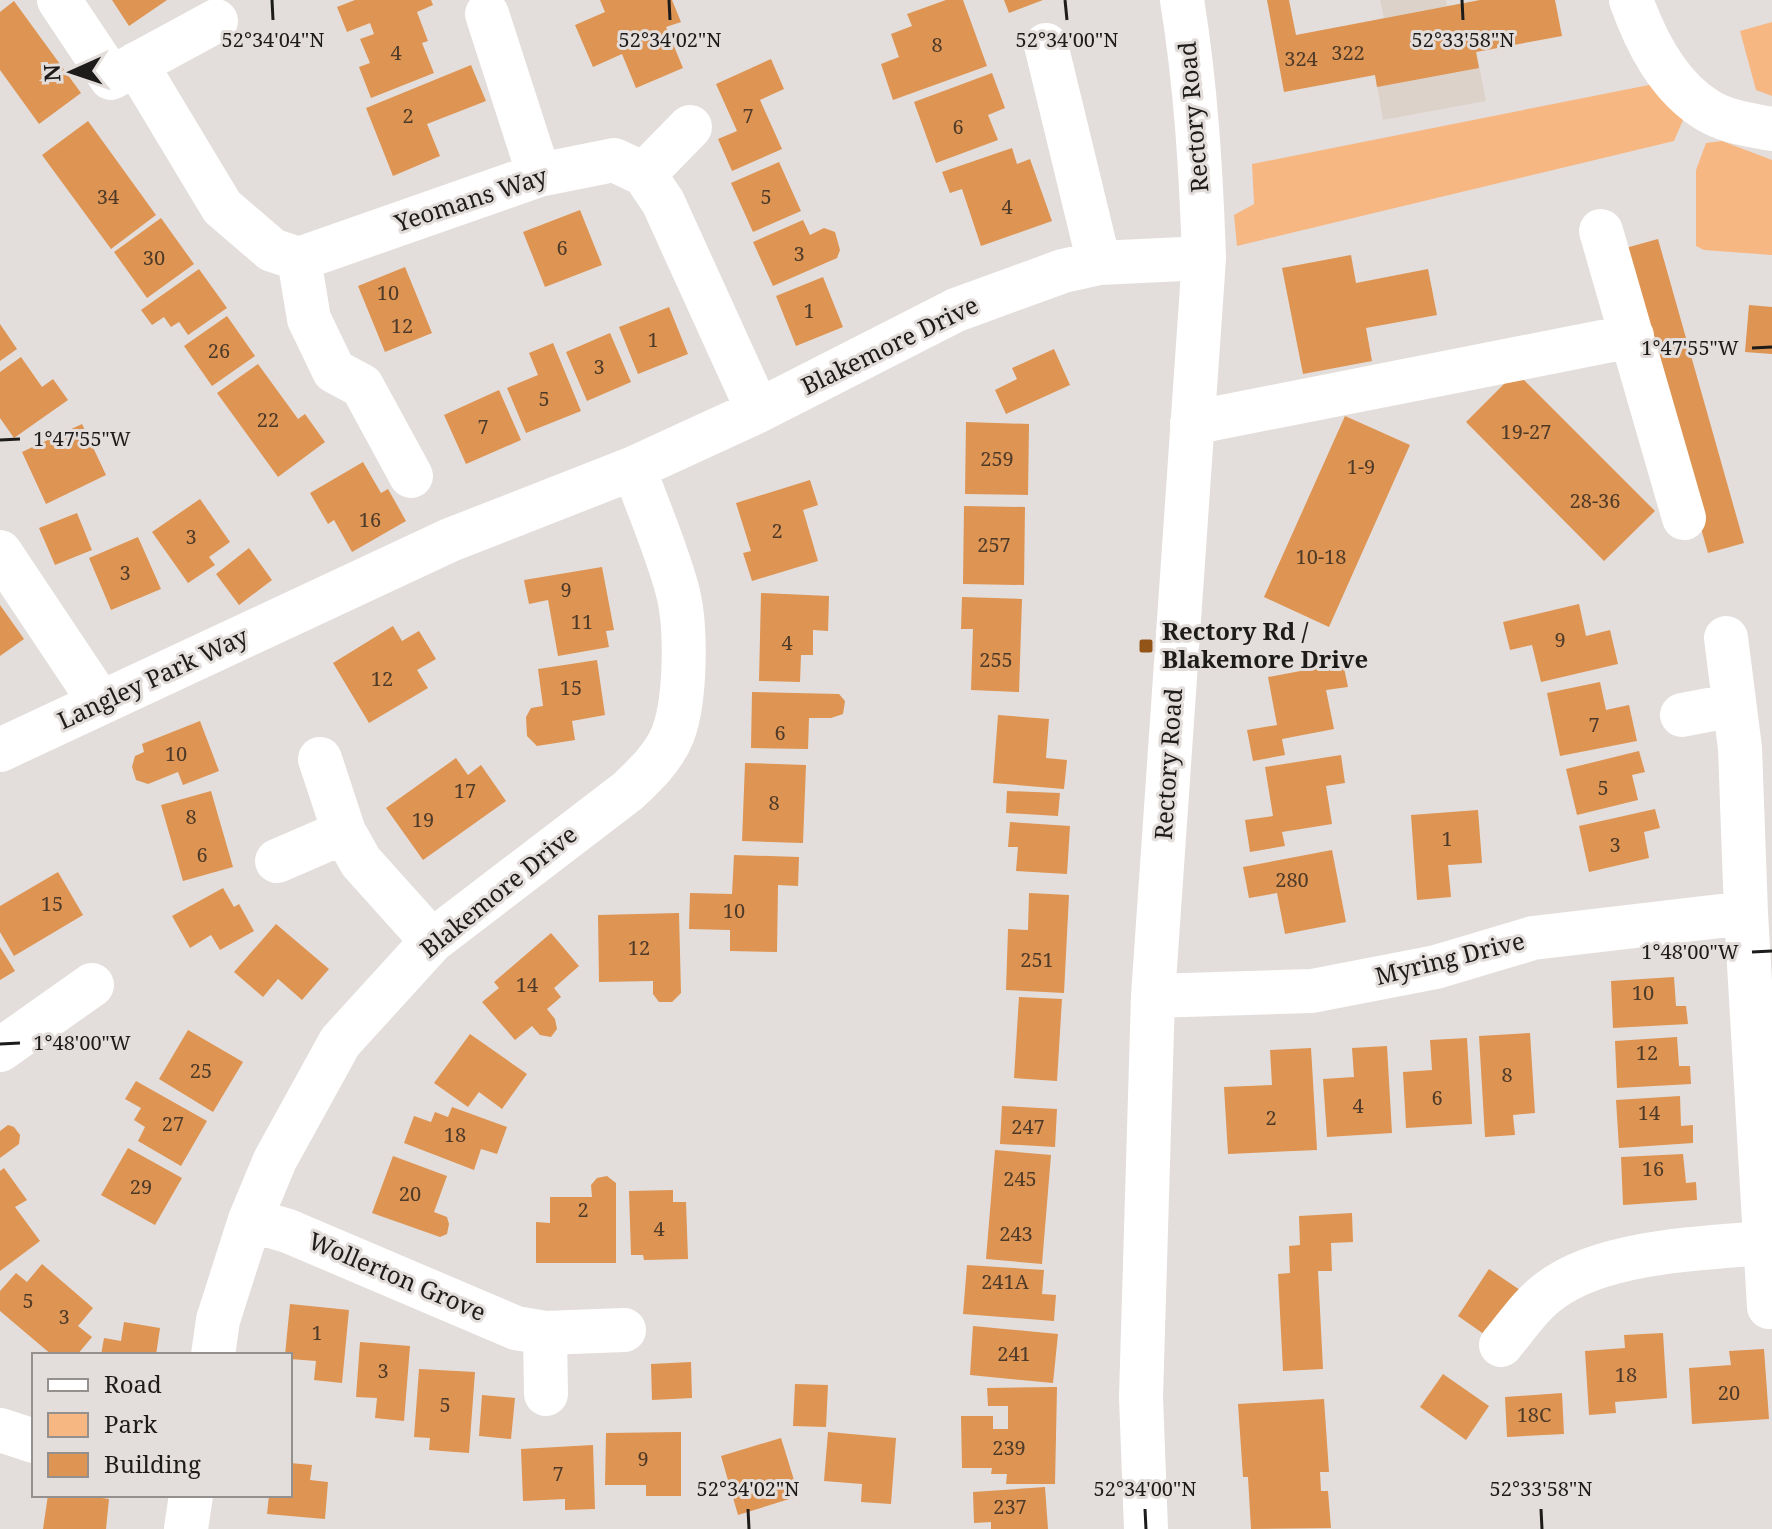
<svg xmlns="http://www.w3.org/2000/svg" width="1772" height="1529" font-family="'Noto Serif',serif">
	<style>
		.built { fill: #ddd2ca }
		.green { fill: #f7b782 }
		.building { fill: #de9452 }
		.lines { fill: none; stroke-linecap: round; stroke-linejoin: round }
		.minor { stroke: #fff; stroke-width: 44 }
		.ticks { fill: none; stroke: #1e1c1b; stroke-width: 3 }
		.poi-dot { fill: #925517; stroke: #e3dedb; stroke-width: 3 }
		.labels { text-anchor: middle; stroke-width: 6; stroke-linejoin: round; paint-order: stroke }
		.number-label { font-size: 20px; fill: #4e3a29 }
		.street-label { font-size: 24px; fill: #1e1c1b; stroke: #e3dedb }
		.poi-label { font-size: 24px; font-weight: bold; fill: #1e1c1b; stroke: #e3dedb; text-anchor: start }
		.ticks-label { font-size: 20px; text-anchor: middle; fill: #1e1c1b; stroke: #e3dedb; stroke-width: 6; stroke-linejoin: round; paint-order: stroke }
	</style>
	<rect width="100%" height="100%" fill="#e3dedb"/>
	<!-- built -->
	<path class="built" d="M1380,0H1446L1447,6L1467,3L1486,101L1383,120L1366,22L1384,18Z"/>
	<!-- green -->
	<path class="green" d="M1772,22V96L1756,90L1740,31Z
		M1654,84L1686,113L1674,141L1237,246L1234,215L1254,204L1252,164Z
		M1722,141L1772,160V255L1704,250L1696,246V170L1706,143Z"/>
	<!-- building -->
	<path class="building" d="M112,0H167L129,26Z
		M355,0H431L433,5L417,12L428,41L422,43L434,73L371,98L359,67L370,63L360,39L374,34L370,23L347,32L337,7Z
		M600,0H672L681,22L666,27L683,68L636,88L622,54L593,67L575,25L605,12Z
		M946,0H963L987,66L893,100L881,64L899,57L891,34L912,26L907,14Z
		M1004,0H1043L1009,13Z
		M1267,0H1289L1296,35L1480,0H1555L1562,36L1476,52L1479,68L1377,87L1375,75L1284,92Z
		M14,1L81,93L39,124L0,70V12Z
		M771,59L784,89L760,100L782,149L732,171L718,139L737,131L716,84Z
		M471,65L486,101L427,124L440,156L393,176L366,108Z
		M992,73L1005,108L988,115L998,140L936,163L914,102Z
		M88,121L156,215L111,249L42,155Z
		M1012,148L1017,164L1030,159L1052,221L981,246L962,189L950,193L942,172Z
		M779,162L801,211L753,232L731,183Z
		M580,210L602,265L545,287L523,232Z
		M161,218L194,264L147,298L114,252Z
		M803,220L810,235L824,228L835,232L840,250L837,258L773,286L753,242Z
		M1658,239L1744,543L1708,553L1622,249Z
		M1351,255L1356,283L1428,269L1437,315L1366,328L1372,361L1303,374L1282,268Z
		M405,267L432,333L385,352L358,286Z
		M199,269L227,308L188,335L179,322L171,327L164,317L152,325L141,310Z
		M823,277L843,327L796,346L776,296Z
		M1749,305L1772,307V354L1745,352Z
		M669,307L688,354L638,374L619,327Z
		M227,316L255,356L212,386L184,346Z
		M0,324L17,349L0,361Z
		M610,333L631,382L587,401L566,352Z
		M553,343L581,411L526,433L507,388L538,375L529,353Z
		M1054,349L1070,385L1006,414L995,390L1017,379L1012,368Z
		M21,357L42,387L53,379L68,400L14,438L0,418V372Z
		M258,364L298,419L305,414L325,442L278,477L217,393Z
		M1516,372L1655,511L1604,561L1466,422Z
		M499,390L521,440L466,464L444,415Z
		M1345,416L1410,445L1329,627L1264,597Z
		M966,422L1029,424L1028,495L965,494Z
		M82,424L106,475L46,504L22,452Z
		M363,462L381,493L388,489L406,521L352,552L334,520L328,524L310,493Z
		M810,480L818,505L803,510L818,561L752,581L743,553L751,551L736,503Z
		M200,499L230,542L209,557L215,565L188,583L152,532Z
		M964,506L1025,507L1024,585L963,584Z
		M77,513L92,550L55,565L39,528Z
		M138,537L161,589L111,610L89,558Z
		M249,548L272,580L239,605L216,574Z
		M602,567L614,630L606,631L609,647L558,656L548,600L529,604L524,580Z
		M761,593L829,596L828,631L813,630V655H801L800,682L759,681Z
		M962,597L1022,599L1019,692L971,690L973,629H961Z
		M1579,604L1586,636L1610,630L1618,664L1541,682L1532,645L1510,650L1503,622Z
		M0,605L24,639L0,656Z
		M393,626L402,641L419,631L436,659L417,670L428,688L369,723L333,663Z
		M597,660L605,715L572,721L575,740L537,746L527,736L526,717L531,708L543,706L538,669Z
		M1343,663L1348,687L1326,690L1334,729L1282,739L1285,755L1253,761L1247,730L1277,725L1268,677Z
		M1600,682L1606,710L1629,705L1637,741L1560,756L1547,693Z
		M752,692L839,694L845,701L843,714L831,718H809L808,749L751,748Z
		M998,715L1049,719L1046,758L1067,760L1064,789L993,783Z
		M200,721L219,771L183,785L178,772L148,784L136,780L132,767L135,756L144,752L142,744Z
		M1639,751L1645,772L1632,775L1638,800L1577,815L1566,769Z
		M1341,755L1345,783L1326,786L1332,824L1282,832L1285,846L1250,852L1245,820L1273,816L1265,767Z
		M456,758L468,775L481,765L506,801L423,860L386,808Z
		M745,763L806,765L803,843L742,841Z
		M211,791L233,867L183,881L161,805Z
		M1007,791L1060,793L1058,816L1006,813Z
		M1655,809L1660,828L1644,832L1649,858L1589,872L1579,826Z
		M1478,810L1482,863L1448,865L1451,897L1417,900L1411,815Z
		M1010,822L1070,826L1067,874L1016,871L1018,847H1008Z
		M1332,850L1346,922L1285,934L1277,893L1249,898L1243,867Z
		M734,855L799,857L798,886L778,885L777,952L730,951V930L689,929L690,893L732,894Z
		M58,872L83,915L14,956L0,932V906Z
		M223,888L234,907L239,904L254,931L220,950L211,935L190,948L172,916Z
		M1029,893L1069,895L1064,993L1006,990L1008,929L1028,930Z
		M679,913L681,993L672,1002H659L653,994V981L599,982L598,915Z
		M276,924L329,969L302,1000L278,979L263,997L234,972Z
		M551,933L579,966L554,988L561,997L547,1009L555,1019L557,1029L551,1037L540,1035L532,1026L515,1040L482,1002L499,988L494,982Z
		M0,947L15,971L0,980Z
		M1674,977L1676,1006H1686L1688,1024L1613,1028L1611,981Z
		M1019,997L1062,999L1057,1081L1014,1078Z
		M188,1030L243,1062L213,1112L159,1079Z
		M1530,1033L1535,1113L1513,1115L1515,1135L1485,1137L1479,1036Z
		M470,1034L527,1074L502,1109L479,1092L468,1107L434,1083Z
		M1677,1037L1679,1066H1690L1691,1084L1617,1088L1615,1041Z
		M1467,1038L1472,1124L1406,1128L1403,1072L1432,1070L1430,1040Z
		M1387,1046L1392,1133L1327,1137L1323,1079L1354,1077L1352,1048Z
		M1311,1048L1317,1150L1228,1154L1224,1087L1272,1085L1270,1050Z
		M136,1081L207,1121L181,1166L138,1141L145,1127L134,1120L141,1108L125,1099Z
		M1680,1096L1681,1126L1693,1125V1143L1619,1148L1616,1100Z
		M1002,1106L1057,1109L1055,1147L1000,1144Z
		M452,1107L507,1127L497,1154L481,1149L474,1170L404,1143L414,1116L431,1122L435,1112L448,1117Z
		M8,1125L14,1127L20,1135L19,1144L0,1158V1131Z
		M128,1148L182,1178L155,1225L101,1195Z
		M995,1150L1051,1155L1042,1264L986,1259Z
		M1683,1154L1686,1183L1696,1182L1697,1200L1623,1205L1621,1157Z
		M393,1156L447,1176L434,1212L447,1217L449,1224L447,1234L440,1237L372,1213Z
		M4,1168L27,1200L15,1207L40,1241L0,1271V1171Z
		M607,1176L616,1183V1263H536V1222L550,1223V1197H592L591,1185L597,1178Z
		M673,1190V1202H686L688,1259L644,1260L643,1255H631L629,1191Z
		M1352,1213L1353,1242L1331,1243L1332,1271H1318L1323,1369L1283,1371L1278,1274L1290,1273L1289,1246L1300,1245L1299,1216Z
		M42,1264L93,1308L78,1326L92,1337L77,1355H52L0,1311V1291L16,1273L27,1282Z
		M967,1265L1044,1270L1042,1294L1056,1295L1054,1321L963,1314Z
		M1489,1269L1523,1292L1491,1339L1458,1316Z
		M290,1304L349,1310L342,1383L314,1380L316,1361L290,1359V1355H285Z
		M124,1322L160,1328L156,1355H101L104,1338L121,1341Z
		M973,1326L1058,1334L1053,1383L970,1375Z
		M1663,1333L1667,1398L1615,1402L1616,1413L1589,1415L1585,1351L1625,1348L1624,1335Z
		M360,1342L410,1346L404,1421L375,1418L377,1398L356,1397Z
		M1764,1349L1769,1419L1692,1424L1689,1368L1731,1365L1729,1351Z
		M691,1362L692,1398L652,1400L651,1364Z
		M419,1369L475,1372L469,1453L429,1450L430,1438L414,1437Z
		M1443,1374L1489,1406L1466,1440L1420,1407Z
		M795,1384L828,1385L826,1427L793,1426Z
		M1057,1387L1055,1484H1006L1007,1474H991L992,1468H962L961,1416H993V1429H1008V1406H988L987,1388Z
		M1562,1393L1564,1434L1507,1437L1505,1397Z
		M482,1395L515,1398L511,1439L479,1436Z
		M1324,1399L1329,1472H1320L1321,1491H1328L1331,1528L1251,1529L1248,1477H1243L1238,1404Z
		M681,1432V1496H646V1485H605L606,1433Z
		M828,1432L896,1438L891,1504L861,1502L862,1484L824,1481Z
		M781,1438L799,1496L738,1515L721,1456Z
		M593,1445L595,1509L565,1510V1499L523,1501L521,1449Z
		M290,1463L312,1465L310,1480L328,1482L325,1519L267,1514L269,1495H290Z
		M1045,1487L1048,1529H991V1522L974,1523L973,1492Z
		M48,1495H81L109,1499L106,1529H43Z"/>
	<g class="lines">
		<!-- minor -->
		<path class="minor" d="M59,0L111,78L216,21
			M1631,0C1646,42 1668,86 1707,110C1726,122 1751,125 1772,129
			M487,14L539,175
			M1046,45L1099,263
			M136,64L222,207L272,250L299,259L539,175L614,160L644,174L663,202L758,411
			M644,174L690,127
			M1601,231L1684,518
			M299,259L309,319L334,371L362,386L411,476
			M1192,423L1632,336
			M0,552L100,702
			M1682,715L1734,705
			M0,750L450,540L634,468L758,411L956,310L1063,271L1099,263L1204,258
			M320,759L344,832L361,862L432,941
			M277,861L344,832
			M1746,913L1769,1307
			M1153,996L1312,991L1436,967L1533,938L1746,913L1740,748L1726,638
			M0,1050L92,985
			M250,1220L288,1231L516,1328L545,1333L624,1330
			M545,1333L546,1394
			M1501,1345C1517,1326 1531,1304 1551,1290C1603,1251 1702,1248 1766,1243
			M213,1355L218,1320L250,1220L275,1160L340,1042L432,941L628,791C645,775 664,757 673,734C686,699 687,625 677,589C666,548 648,508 634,468
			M0,1430L34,1441
			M186,1529L191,1495
			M1146,1529L1141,1397L1153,996L1204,258C1201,171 1196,86 1182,0"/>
	</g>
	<!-- ticks -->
	<path class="ticks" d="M272,0L273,20M669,0L670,20M1065,0L1067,20M1462,0L1463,20M1752,348L1772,347M0,440L20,439M1752,952L1772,951M0,1044L20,1043M748,1509L749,1529M1145,1509L1146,1529M1541,1509L1542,1529"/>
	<!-- markers -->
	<rect class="poi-dot" x="1138" y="638" width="16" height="16" rx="4"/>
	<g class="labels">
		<!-- number labels -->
		<g class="number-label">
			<text x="937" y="52">8</text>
			<text x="396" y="60">4</text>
			<text x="1348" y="60">322</text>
			<text x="1301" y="66">324</text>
			<text x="408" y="123">2</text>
			<text x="748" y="123">7</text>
			<text x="958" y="134">6</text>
			<text x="108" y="204">34</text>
			<text x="766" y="204">5</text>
			<text x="1007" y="214">4</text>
			<text x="562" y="255">6</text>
			<text x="799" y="261">3</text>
			<text x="154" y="265">30</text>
			<text x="388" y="300">10</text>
			<text x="809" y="318">1</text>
			<text x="402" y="333">12</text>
			<text x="653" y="347">1</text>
			<text x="219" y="358">26</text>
			<text x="599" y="374">3</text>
			<text x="544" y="406">5</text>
			<text x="268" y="427">22</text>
			<text x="483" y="434">7</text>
			<text x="1526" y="439">19-27</text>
			<text x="997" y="466">259</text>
			<text x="1361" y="474">1-9</text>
			<text x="1595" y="508">28-36</text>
			<text x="370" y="527">16</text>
			<text x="777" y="538">2</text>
			<text x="191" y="544">3</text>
			<text x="994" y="552">257</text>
			<text x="1321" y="564">10-18</text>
			<text x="125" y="580">3</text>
			<text x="566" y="597">9</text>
			<text x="582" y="629">11</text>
			<text x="1560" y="647">9</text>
			<text x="787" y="650">4</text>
			<text x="996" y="667">255</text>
			<text x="382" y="686">12</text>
			<text x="571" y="695">15</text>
			<text x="1594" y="732">7</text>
			<text x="780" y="740">6</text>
			<text x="176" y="761">10</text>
			<text x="1603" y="795">5</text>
			<text x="465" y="798">17</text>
			<text x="774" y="810">8</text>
			<text x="191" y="824">8</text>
			<text x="423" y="827">19</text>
			<text x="1447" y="846">1</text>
			<text x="1615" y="852">3</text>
			<text x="202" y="862">6</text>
			<text x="1292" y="887">280</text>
			<text x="52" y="911">15</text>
			<text x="734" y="918">10</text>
			<text x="639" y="955">12</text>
			<text x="1037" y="967">251</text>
			<text x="527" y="992">14</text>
			<text x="1643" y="1000">10</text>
			<text x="1647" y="1060">12</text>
			<text x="201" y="1078">25</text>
			<text x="1507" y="1082">8</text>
			<text x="1437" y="1105">6</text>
			<text x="1358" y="1113">4</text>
			<text x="1649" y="1120">14</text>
			<text x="1271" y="1125">2</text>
			<text x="173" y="1131">27</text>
			<text x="1028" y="1134">247</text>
			<text x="455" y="1142">18</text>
			<text x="1653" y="1176">16</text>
			<text x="1020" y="1186">245</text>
			<text x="141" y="1194">29</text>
			<text x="410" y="1201">20</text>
			<text x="583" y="1217">2</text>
			<text x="659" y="1236">4</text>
			<text x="1016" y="1241">243</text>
			<text x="1005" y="1289">241A</text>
			<text x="28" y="1308">5</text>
			<text x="64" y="1324">3</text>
			<text x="317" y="1340">1</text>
			<text x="1014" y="1361">241</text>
			<text x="383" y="1378">3</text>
			<text x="1626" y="1382">18</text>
			<text x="1729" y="1400">20</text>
			<text x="445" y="1412">5</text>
			<text x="1534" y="1422">18C</text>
			<text x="1009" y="1455">239</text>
			<text x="643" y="1466">9</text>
			<text x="558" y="1481">7</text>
			<text x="1010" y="1514">237</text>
		</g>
		<!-- street labels -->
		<g class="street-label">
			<text transform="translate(1194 117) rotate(-95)" y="8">Rectory Road</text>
			<text transform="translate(471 200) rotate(-18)" y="8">Yeomans Way</text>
			<text transform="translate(890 346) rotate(-26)" y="8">Blakemore Drive</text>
			<text transform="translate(153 679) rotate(-25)" y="8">Langley Park Way</text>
			<text transform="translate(1169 764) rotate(-86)" y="8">Rectory Road</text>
			<text transform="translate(499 892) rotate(-39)" y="8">Blakemore Drive</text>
			<text transform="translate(1450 959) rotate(-14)" y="8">Myring Drive</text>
			<text transform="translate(397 1277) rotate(23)" y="8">Wollerton Grove</text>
		</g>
		<!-- poi labels -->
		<g class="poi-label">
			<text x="1162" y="640">Rectory Rd /<tspan x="1162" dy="28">Blakemore Drive</tspan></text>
		</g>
	</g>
	<g class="ticks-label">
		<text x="273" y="47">52°34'04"N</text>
		<text x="670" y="47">52°34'02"N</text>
		<text x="1067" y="47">52°34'00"N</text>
		<text x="1463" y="47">52°33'58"N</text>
		<text x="1690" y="355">1°47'55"W</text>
		<text x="82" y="446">1°47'55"W</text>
		<text x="1690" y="959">1°48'00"W</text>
		<text x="82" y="1050">1°48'00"W</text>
		<text x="748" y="1496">52°34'02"N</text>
		<text x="1145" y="1496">52°34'00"N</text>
		<text x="1541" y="1496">52°33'58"N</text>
	</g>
	<!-- legend -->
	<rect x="32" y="1353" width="260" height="144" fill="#e3dedb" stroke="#94908e" stroke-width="2"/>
	<rect x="48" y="1379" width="40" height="12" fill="#ffffff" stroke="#94908e" stroke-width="2"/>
	<text x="104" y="1393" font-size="24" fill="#1e1c1b">Road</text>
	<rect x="48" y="1413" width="40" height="24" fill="#f7b782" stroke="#94908e" stroke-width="2"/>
	<text x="104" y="1433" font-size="24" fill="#1e1c1b">Park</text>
	<rect x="48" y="1453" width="40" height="24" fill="#de9452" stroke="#94908e" stroke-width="2"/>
	<text x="104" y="1473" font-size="24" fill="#1e1c1b">Building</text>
	<!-- north arrow -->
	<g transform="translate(72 72) rotate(267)" stroke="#e3dedb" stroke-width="6" paint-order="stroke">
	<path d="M0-6L14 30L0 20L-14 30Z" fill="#1e1c1b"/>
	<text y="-12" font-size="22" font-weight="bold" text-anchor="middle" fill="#1e1c1b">N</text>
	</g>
</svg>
